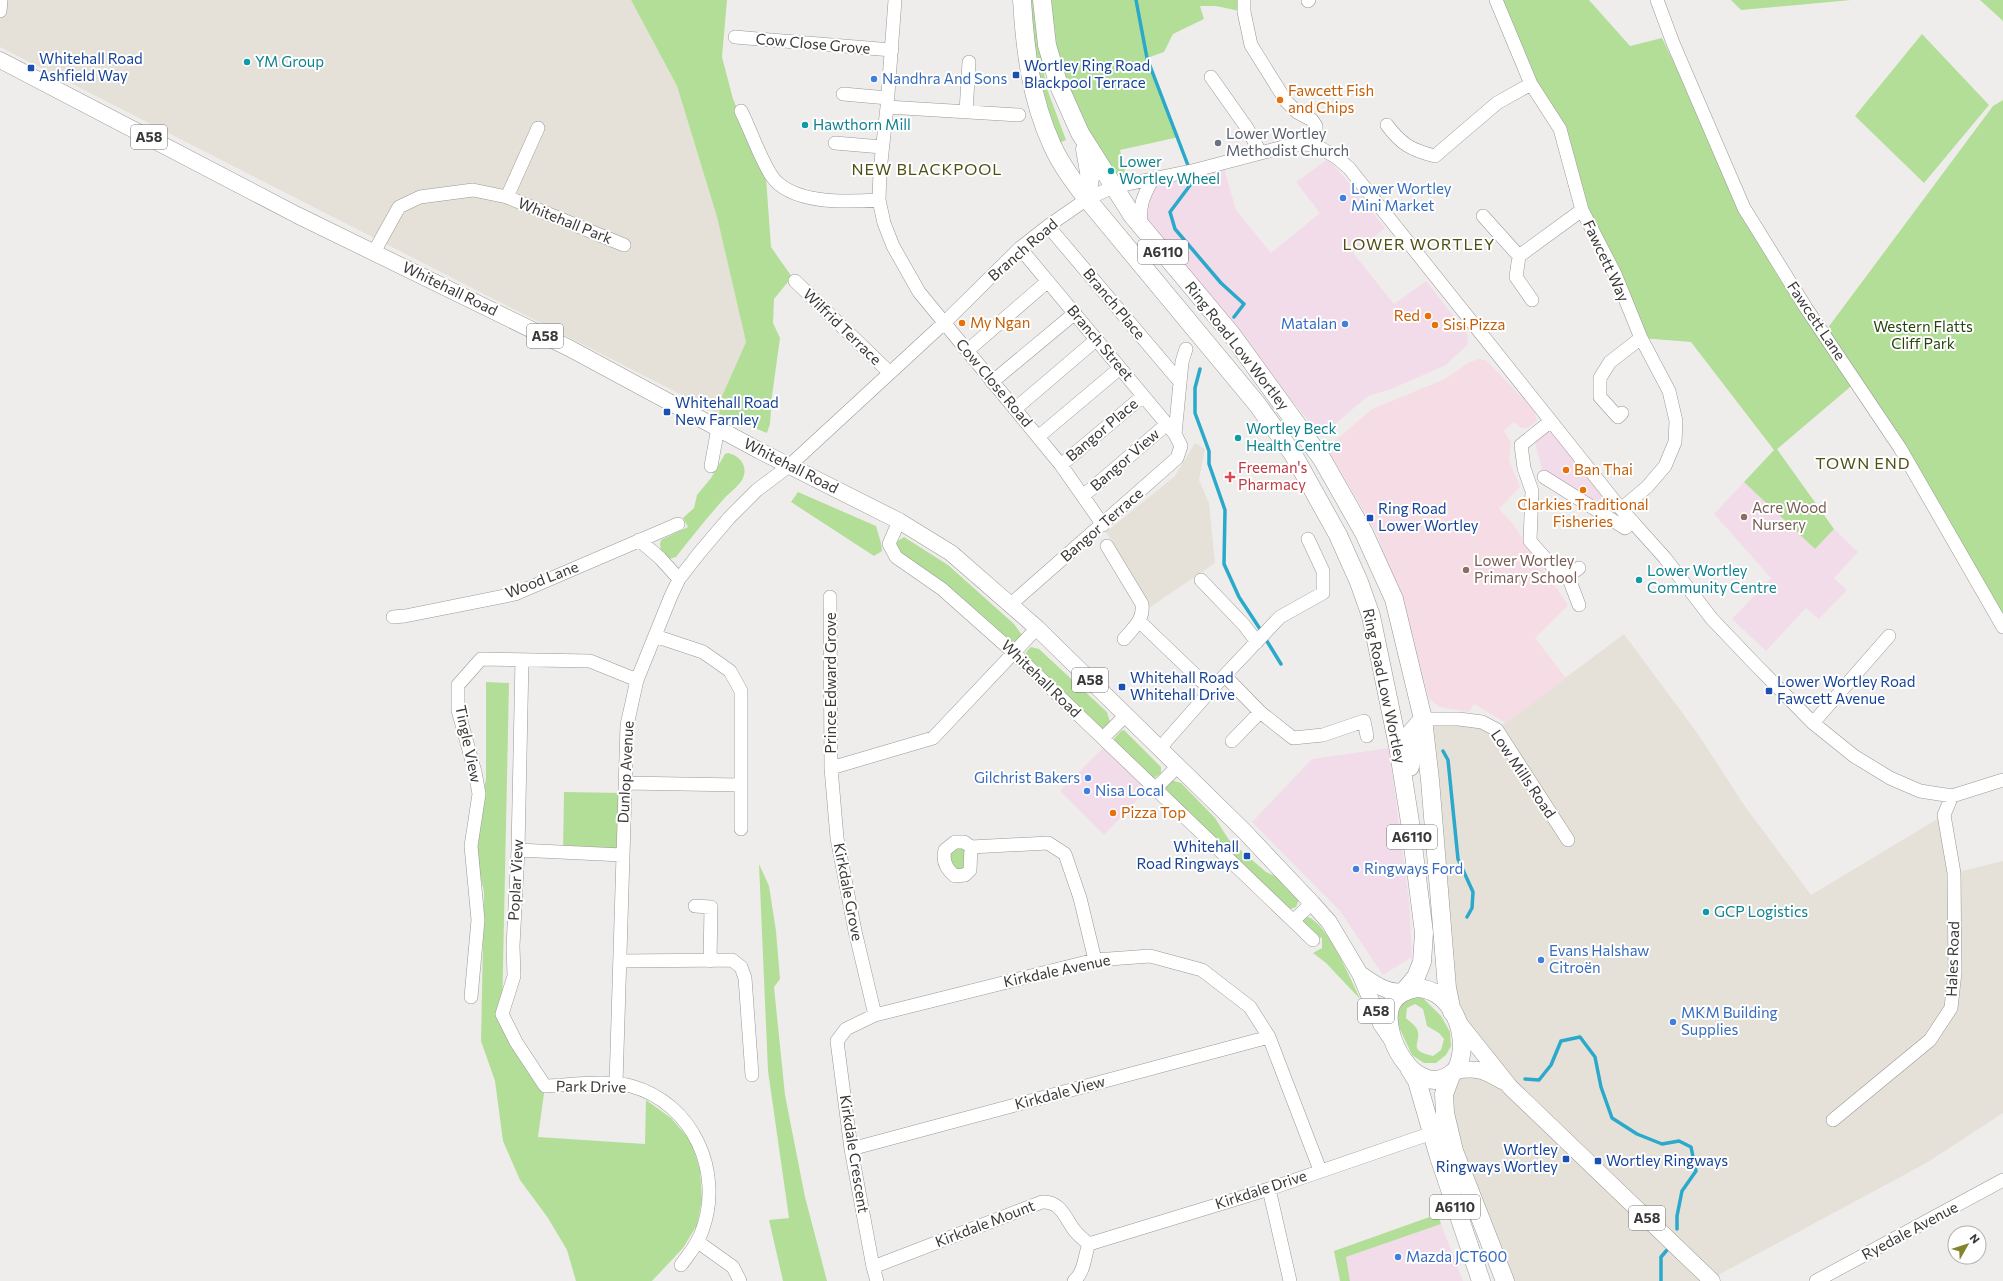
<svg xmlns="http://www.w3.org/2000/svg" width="2003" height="1281" font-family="Commissioner,sans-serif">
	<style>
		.commercial { fill: #f3dcea }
		.built { fill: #e6e1d8 }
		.education { fill: #f5dce5 }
		.green { fill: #b3de98; fill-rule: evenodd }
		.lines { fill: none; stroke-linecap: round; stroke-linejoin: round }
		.stream { stroke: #2aa9ca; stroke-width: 3.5 }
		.minor-casing { stroke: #9a9895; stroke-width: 14 }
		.major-casing { stroke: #9a9895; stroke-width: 17 }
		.highway-casing { stroke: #9a9895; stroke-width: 19 }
		.minor { stroke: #fff; stroke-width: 13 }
		.major { stroke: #fff; stroke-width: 16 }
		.highway { stroke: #fff; stroke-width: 18 }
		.culture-dot { fill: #0f9aa8; stroke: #fff; stroke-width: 1.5 }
		.transit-dot { fill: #1a4fb4; stroke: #fff; stroke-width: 1.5 }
		.shop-dot { fill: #3f7fe0; stroke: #fff; stroke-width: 1.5 }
		.food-dot { fill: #e8710a; stroke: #fff; stroke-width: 1.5 }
		.worship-dot { fill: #6b7280; stroke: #fff; stroke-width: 1.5 }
		.health-dot { fill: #e0444e; stroke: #fff; stroke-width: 1.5 }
		.education-dot { fill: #8d6e63; stroke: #fff; stroke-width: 1.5 }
		.labels { text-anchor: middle; stroke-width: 4; stroke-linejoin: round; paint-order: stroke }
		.shield { fill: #fff; stroke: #757474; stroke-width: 1 }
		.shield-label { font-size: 14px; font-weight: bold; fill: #3a3938 }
		.street-label { font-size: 15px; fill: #3a3938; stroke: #fff }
		.transit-label { font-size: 15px; fill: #164399; stroke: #fff; text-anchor: start }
		.culture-label { font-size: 15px; fill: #0d838f; stroke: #fff; text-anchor: start }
		.shop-label { font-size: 15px; fill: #366cbe; stroke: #fff; text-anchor: start }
		.food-label { font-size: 15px; fill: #c56008; stroke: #fff; text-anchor: start }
		.worship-label { font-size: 15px; fill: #5b616d; stroke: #fff; text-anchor: start }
		.park-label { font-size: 15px; fill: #27440e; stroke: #fff }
		.health-label { font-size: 15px; fill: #be3a42; stroke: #fff; text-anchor: start }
		.education-label { font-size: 15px; fill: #785e54; stroke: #fff; text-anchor: start }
		.neighbourhood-label { font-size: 16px; letter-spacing: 1px; fill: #505014; stroke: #fff }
	</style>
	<rect width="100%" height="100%" fill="#efedeb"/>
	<!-- commercial -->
	<path class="commercial" d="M1328,159L1358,193L1385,228L1353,253L1394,304L1426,281L1467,333L1468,344L1446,365L1389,390L1368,396L1321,436L1150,228L1144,215L1154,183L1224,168L1236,210L1271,253L1320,213L1296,182Z
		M1551,421L1621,509L1625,528L1544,477L1533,435Z
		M1744,482L1815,549L1834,529L1858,552L1834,578L1847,590L1819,619L1806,608L1766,651L1732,619L1771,578L1714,514Z
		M1108,743L1151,785L1104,835L1060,791Z
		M1389,748L1409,901L1412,957L1383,975L1340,911L1252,822L1312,759Z
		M1441,1224L1463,1281H1350L1346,1257Z"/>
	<!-- built -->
	<path class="built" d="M0,0H631L677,86L717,217L746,342L722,396L719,414L0,47Z
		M1195,443L1205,449L1199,480L1209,503L1215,563L1149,608L1142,592L1106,532L1175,476Z
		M1624,634L1698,734L1744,805L1811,895L1944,815L1954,873L2003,861V1113L1928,1162L1711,1279L1712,1281H1505L1454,1151L1452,1073L1487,1072L1459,1023L1423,719L1497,729Z"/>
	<!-- education -->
	<path class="education" d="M1478,359L1486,360L1534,410L1537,421L1532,425L1526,428H1521L1514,422L1504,431L1511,442L1509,460L1520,487L1499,509L1513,524L1568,605L1535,638L1566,678L1506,723L1474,704L1469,712L1440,707L1429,699L1416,650L1377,534L1327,448L1372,409L1445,379L1468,363Z"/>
	<!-- green -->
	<path class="green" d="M631,0H727L722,57L733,99L766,178L771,247L792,277L774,299L773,323L780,338L772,396L770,424L767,433L719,414L722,396L746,342L717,217L677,86Z
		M1029,0H1034L1046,86L1066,140L1059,143L1036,76Z
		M1043,0H1244V12L1216,6H1200L1204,19L1173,34L1164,52L1147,58L1179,137L1120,150L1128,185L1113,187L1080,133Z
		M1496,0H1589L1630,46L1662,38L1744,208L1824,333L1993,106L2003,100V612L1998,616L1856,382L1777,449L1834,529L1815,549L1744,482L1774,450L1691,342L1641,338L1582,210L1560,129Z
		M1731,0H1851L1741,10Z
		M1980,0H2003V21Z
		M1922,34L1989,105L1924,183L1855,116Z
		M728,453C738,455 747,464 744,475C742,485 728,493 722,501C706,519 691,538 676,557L669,559L661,552L660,544L661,540L688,527L683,518L694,508L697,495L711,478L725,454Z
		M798,492L876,526L881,543L882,551L874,556L791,502Z
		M904,537L948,565L1014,624L1022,635L1014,645L899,554L896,542Z
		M1031,647L1039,649L1107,712L1110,722L1103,730L1025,656L1027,651Z
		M486,682L509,683L502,1014L545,1086L538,1137L645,1144L646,1100L671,1118L691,1141L700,1170L702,1199L697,1225L683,1248L652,1281H576L567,1250L548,1218L520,1180L503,1141L495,1081L481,1041L484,892L477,860L479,813L486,779Z
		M1124,730L1161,767V773L1153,779L1113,740L1121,731Z
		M1171,780L1181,783L1215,818L1229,840L1266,872L1279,878L1299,900L1296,907L1288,910L1166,790V786Z
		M564,792L625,793L622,855L563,852Z
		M956,847L965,849L964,868L958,871L951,865L950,852Z
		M759,864L769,886L776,931L780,979L774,987L785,1095L805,1197L827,1281H783L769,1220L789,1218L768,1071Z
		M1305,916C1327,920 1351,981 1361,1000L1326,963L1313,953L1322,948V938L1314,936L1299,923Z
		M1407,996L1423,998L1441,1016L1450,1032L1451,1046L1446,1055L1436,1063H1424L1412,1055L1398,1025L1397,1018L1401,1001ZM1415,1004L1423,1009L1427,1026L1439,1033L1444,1039L1441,1050L1433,1056C1405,1050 1423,1043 1417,1029C1415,1025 1409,1021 1406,1018L1407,1008Z
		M1438,1214L1441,1224L1346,1257L1350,1281H1340L1334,1251Z"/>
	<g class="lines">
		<!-- stream -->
		<path class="stream" d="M1136,0L1147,58L1189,168
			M1191,174L1194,180L1170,212L1175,229L1221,283L1244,304L1234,317
			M1200,369L1195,388V413L1209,451V464L1225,510L1224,564L1239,597L1262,632
			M1265,638L1281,664
			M1443,751L1448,760L1458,859L1473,892L1472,908L1467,917
			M1525,1079L1539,1080L1551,1065L1561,1041L1580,1037L1595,1057L1601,1087L1612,1118L1637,1134L1662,1144L1679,1141L1691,1147L1696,1171L1682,1191L1677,1216V1229
			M1661,1281V1257L1667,1250"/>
		<defs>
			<path id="minor" d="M895,0L887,107L880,171L879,200L884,223L893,246L919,292L1061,465L1103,525
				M1244,0V12L1251,45L1286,101L1297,112L1312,120L1316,126L1317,146
				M1496,0L1531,84L1560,129L1582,210L1615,274L1641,338L1669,391L1676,421L1675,442L1665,466L1647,487L1621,509
				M1657,0L1673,43L1744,208L1806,308L1900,448L2003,627
				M1308,1L1309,0
				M0,11L1,0
				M735,37L892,50
				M1211,77L1247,128L1260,152
				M843,94L888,98
				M887,107L1019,115
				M741,111C751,131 759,156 771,175C790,205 848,202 879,200
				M966,112L969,62
				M1387,125C1401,144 1411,150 1435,156L1497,103L1531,84
				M835,143L882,147
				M507,197L538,128
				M1483,216L1519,256
				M1141,225C1139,205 1143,197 1152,180
				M1048,226L1180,382
				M374,252L399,207L420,197L473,190L507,197L624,245
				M795,281L890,373
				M1532,300L1516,277L1519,256L1582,210
				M967,351L1048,281
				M992,382L1075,313
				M1015,409L1097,339
				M1622,413L1618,417L1600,397V378L1610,362L1641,338
				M1551,421L1521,445L1524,468L1532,491L1530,541L1552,566L1568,576L1579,605
				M1175,434L1182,362L1186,349
				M1038,437L1120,368
				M1061,465L1143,396
				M711,466L718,428
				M1544,477L1625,528L1633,522
				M1083,496L1167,424
				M899,521L889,544L896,557L942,589L1014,653L1313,940
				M639,540L660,558L679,579
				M1107,546L1142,604C1144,620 1134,627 1124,639
				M1568,576L1579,568
				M1201,580L1244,625L1257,642
				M830,597L831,768L837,838L855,931L875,1015
				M1011,604L1177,458L1181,446L1175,434L1020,248
				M393,617L405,616L515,594L678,524
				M1140,622L1211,690
				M655,636L703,652L730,671L741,691V829
				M522,660L518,850L513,946L514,976L502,1014L516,1042L545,1086C569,1085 609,1080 631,1086C693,1103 724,1172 702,1231C698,1244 689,1254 681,1265
				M1225,676L1260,712L1293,738L1323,735L1364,721L1367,736
				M1423,719H1459L1482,722L1497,730L1568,840
				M1813,723L1889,636
				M1103,738L1126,715
				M1232,741L1260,712
				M1160,748L1211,690L1280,617L1323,593V571L1308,539
				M831,768L933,738L1037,628
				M625,783L740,785
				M1155,789L1178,766
				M971,847L970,870L965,875L955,876C946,869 942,861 945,850L955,842H964L971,847L1048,843L1065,854L1080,898L1095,960
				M518,850L622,855
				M695,906L711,907L710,961
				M1294,920L1312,903
				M620,961L732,960L741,967L745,978L752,1075
				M471,997L478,920L471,846L479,794L475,772L458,710V685L481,659L590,661L637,680
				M616,1084L627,725L637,680L671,596L679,579L700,552L729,518L757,490L789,466L944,323L1020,248L1048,226L1087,199L1113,187L1196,170L1283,147L1305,144L1317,146L1336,157L1349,168L1621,509L1665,558L1712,619L1753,662L1813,723L1854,756L1890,778L1920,791L1952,796L2003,780
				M1833,1120L1930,1040L1951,1008L1955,972L1954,873L1944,815L1952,796
				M851,1149L1269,1037
				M1269,1189L1290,1281
				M698,1242L733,1267L740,1281
				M1089,1244L1269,1189L1432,1133
				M873,1267L1042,1202C1061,1201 1065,1218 1075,1231C1079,1236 1084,1240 1089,1244
				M877,1281L873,1267L851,1149L837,1041L846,1029L875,1015L1095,960L1150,956L1202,970L1250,1007L1269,1037L1320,1170
				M1074,1281C1085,1271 1084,1257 1089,1244
				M1816,1281L2003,1180"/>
			<path id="major" d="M0,60L297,215L569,348L760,451L899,521L951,553L1037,628L1244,831L1312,903L1329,922L1360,974L1381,1024L1392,1040
				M1360,974C1374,983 1387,994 1404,991
				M1459,1023L1510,1087L1712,1281
				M1455,1071C1476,1067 1484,1070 1502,1081"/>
			<path id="highway" d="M1022,0C1025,50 1031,99 1052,145C1061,165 1074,182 1087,199L1257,404L1293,454L1338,535L1359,582L1371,616L1398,746L1410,822L1424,933L1422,962L1416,977L1405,990
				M1042,0L1047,45L1059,86L1080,133L1132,215L1232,335L1322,459L1364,533L1394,599L1423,719L1430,780L1447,988L1452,1012
				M1085,149L1090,178L1087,199
				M1410,767V734L1423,719
				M1417,988C1449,989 1466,1027 1461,1055C1460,1061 1459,1067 1454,1072C1416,1104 1377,1030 1392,1003C1397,993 1407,990 1417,988Z
				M1409,1068L1417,1081L1439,1157L1481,1281
				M1452,1073L1444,1094L1445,1113L1454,1151L1505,1281"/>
		</defs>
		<!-- minor casing -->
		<use href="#minor" class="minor-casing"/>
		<!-- major casing -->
		<use href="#major" class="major-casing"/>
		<!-- highway casing -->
		<use href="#highway" class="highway-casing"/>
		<!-- minor -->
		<use href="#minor" class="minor"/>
		<!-- major -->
		<use href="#major" class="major"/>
		<!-- highway -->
		<use href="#highway" class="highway"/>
	</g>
	<!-- markers -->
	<g class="culture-dot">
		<circle cx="247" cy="62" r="4"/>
		<circle cx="805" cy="125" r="4"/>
		<circle cx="1111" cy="171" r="4"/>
		<circle cx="1238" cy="438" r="4"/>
		<circle cx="1639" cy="580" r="4"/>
		<circle cx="1706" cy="912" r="4"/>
	</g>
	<g class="transit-dot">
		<rect x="27" y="64" width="8" height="8" rx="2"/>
		<rect x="1012" y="71" width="8" height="8" rx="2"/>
		<rect x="663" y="408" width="8" height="8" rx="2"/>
		<rect x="1366" y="514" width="8" height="8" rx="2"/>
		<rect x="1118" y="683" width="8" height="8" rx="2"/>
		<rect x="1765" y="687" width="8" height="8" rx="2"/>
		<rect x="1243" y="852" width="8" height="8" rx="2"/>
		<rect x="1562" y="1155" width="8" height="8" rx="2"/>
		<rect x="1594" y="1157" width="8" height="8" rx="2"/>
	</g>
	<g class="shop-dot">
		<circle cx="874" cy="79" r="4"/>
		<circle cx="1343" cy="198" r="4"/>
		<circle cx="1345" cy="324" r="4"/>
		<circle cx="1088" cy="778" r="4"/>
		<circle cx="1087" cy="791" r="4"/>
		<circle cx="1356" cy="869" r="4"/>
		<circle cx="1541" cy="960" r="4"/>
		<circle cx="1673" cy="1022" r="4"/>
		<circle cx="1398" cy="1257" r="4"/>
	</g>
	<g class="food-dot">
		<circle cx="1280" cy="100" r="4"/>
		<circle cx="1428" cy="316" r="4"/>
		<circle cx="962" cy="323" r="4"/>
		<circle cx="1435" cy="325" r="4"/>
		<circle cx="1566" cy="470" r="4"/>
		<circle cx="1583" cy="490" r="4"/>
		<circle cx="1113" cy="813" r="4"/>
	</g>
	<circle class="worship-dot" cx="1218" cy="143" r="4"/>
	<path class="health-dot" d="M1228 471h4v4h4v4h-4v4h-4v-4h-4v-4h4z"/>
	<g class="education-dot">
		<circle cx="1744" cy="517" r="4"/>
		<circle cx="1466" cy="570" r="4"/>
	</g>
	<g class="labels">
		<!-- shield labels -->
		<g class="shield">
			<rect x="131" y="125" width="36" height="24" rx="3"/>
			<rect x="1138" y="240" width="50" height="24" rx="3"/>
			<rect x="527" y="324" width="36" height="24" rx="3"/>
			<rect x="1072" y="668" width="36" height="24" rx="3"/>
			<rect x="1387" y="825" width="50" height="24" rx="3"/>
			<rect x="1358" y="999" width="36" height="24" rx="3"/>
			<rect x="1430" y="1195" width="50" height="24" rx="3"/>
			<rect x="1629" y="1206" width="36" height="24" rx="3"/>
		</g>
		<g class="shield-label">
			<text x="149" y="142">A58</text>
			<text x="1163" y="257">A6110</text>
			<text x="545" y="341">A58</text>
			<text x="1090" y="685">A58</text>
			<text x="1412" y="842">A6110</text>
			<text x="1376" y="1016">A58</text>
			<text x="1455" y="1212">A6110</text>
			<text x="1647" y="1223">A58</text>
		</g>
		<!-- street labels -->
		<g class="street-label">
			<text transform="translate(813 44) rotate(5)" y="5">Cow Close Grove</text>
			<text transform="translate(565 221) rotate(22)" y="5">Whitehall Park</text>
			<text transform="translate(1023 250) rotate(-41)" y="5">Branch Road</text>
			<text transform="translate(1606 261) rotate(65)" y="5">Fawcett Way</text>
			<text transform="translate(450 289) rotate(26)" y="5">Whitehall Road</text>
			<text transform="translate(1114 304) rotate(50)" y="5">Branch Place</text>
			<text transform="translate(1816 321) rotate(56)" y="5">Fawcett Lane</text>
			<text transform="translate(842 327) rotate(44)" y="5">Wilfrid Terrace</text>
			<text transform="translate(1100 343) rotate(50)" y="5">Branch Street</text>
			<text transform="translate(1237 346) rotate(52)" y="5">Ring Road Low Wortley</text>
			<text transform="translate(994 383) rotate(50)" y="5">Cow Close Road</text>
			<text transform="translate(1102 430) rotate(-40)" y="5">Bangor Place</text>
			<text transform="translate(1125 460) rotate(-41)" y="5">Bangor View</text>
			<text transform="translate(791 466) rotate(27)" y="5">Whitehall Road</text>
			<text transform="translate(1102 525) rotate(-41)" y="5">Bangor Terrace</text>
			<text transform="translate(542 580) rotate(-21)" y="5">Wood Lane</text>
			<text transform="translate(1041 679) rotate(44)" y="5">Whitehall Road</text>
			<text transform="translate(831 683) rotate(-90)" y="5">Prince Edward Grove</text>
			<text transform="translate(1384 686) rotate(78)" y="5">Ring Road Low Wortley</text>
			<text transform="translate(468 744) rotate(78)" y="5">Tingle View</text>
			<text transform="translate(626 772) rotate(-87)" y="5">Dunlop Avenue</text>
			<text transform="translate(1523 774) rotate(56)" y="5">Low Mills Road</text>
			<text transform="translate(516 880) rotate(-87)" y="5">Poplar View</text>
			<text transform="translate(848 892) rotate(79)" y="5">Kirkdale Grove</text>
			<text transform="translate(1953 959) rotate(-88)" y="5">Hales Road</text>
			<text transform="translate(1057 971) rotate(-12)" y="5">Kirkdale Avenue</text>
			<text transform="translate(591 1087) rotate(1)" y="5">Park Drive</text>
			<text transform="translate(1060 1093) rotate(-15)" y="5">Kirkdale View</text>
			<text transform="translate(854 1154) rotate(81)" y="5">Kirkdale Crescent</text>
			<text transform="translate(1261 1190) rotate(-18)" y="5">Kirkdale Drive</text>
			<text transform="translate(985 1224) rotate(-21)" y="5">Kirkdale Mount</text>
			<text transform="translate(1910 1231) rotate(-28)" y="5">Ryedale Avenue</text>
		</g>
		<!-- transit labels -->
		<g class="transit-label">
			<text x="39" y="64">Whitehall Road<tspan x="39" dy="17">Ashfield Way</tspan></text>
			<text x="1024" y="71">Wortley Ring Road<tspan x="1024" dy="17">Blackpool Terrace</tspan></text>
			<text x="675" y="408">Whitehall Road<tspan x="675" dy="17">New Farnley</tspan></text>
			<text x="1378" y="514">Ring Road<tspan x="1378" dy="17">Lower Wortley</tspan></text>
			<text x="1130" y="683">Whitehall Road<tspan x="1130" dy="17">Whitehall Drive</tspan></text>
			<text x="1777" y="687">Lower Wortley Road<tspan x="1777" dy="17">Fawcett Avenue</tspan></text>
			<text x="1239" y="852" text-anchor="end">Whitehall<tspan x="1239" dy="17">Road Ringways</tspan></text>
			<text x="1558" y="1155" text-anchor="end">Wortley<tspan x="1558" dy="17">Ringways Wortley</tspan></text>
			<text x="1606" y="1166">Wortley Ringways</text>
		</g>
		<!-- culture labels -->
		<g class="culture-label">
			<text x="255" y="67">YM Group</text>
			<text x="813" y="130">Hawthorn Mill</text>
			<text x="1119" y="167">Lower<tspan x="1119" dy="17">Wortley Wheel</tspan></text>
			<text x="1246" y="434">Wortley Beck<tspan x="1246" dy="17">Health Centre</tspan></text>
			<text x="1647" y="576">Lower Wortley<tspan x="1647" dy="17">Community Centre</tspan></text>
			<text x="1714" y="917">GCP Logistics</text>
		</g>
		<!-- shop labels -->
		<g class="shop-label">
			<text x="882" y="84">Nandhra And Sons</text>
			<text x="1351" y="194">Lower Wortley<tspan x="1351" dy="17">Mini Market</tspan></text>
			<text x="1337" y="329" text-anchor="end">Matalan</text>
			<text x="1080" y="783" text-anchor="end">Gilchrist Bakers</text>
			<text x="1095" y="796">Nisa Local</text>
			<text x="1364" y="874">Ringways Ford</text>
			<text x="1549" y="956">Evans Halshaw<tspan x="1549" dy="17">Citroën</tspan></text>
			<text x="1681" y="1018">MKM Building<tspan x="1681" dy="17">Supplies</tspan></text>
			<text x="1406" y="1262">Mazda JCT600</text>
		</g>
		<!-- food labels -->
		<g class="food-label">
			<text x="1288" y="96">Fawcett Fish<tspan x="1288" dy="17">and Chips</tspan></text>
			<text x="1420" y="321" text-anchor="end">Red</text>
			<text x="970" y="328">My Ngan</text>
			<text x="1443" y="330">Sisi Pizza</text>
			<text x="1574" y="475">Ban Thai</text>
			<text x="1583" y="510" text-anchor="middle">Clarkies Traditional<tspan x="1583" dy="17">Fisheries</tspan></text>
			<text x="1121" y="818">Pizza Top</text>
		</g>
		<!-- worship labels -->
		<g class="worship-label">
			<text x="1226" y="139">Lower Wortley<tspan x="1226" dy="17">Methodist Church</tspan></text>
		</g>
		<!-- park labels -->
		<g class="park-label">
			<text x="1923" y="332">Western Flatts<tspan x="1923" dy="17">Cliff Park</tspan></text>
		</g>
		<!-- health labels -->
		<g class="health-label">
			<text x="1238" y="473">Freeman's<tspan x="1238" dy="17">Pharmacy</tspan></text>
		</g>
		<!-- education labels -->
		<g class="education-label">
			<text x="1752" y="513">Acre Wood<tspan x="1752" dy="17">Nursery</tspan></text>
			<text x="1474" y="566">Lower Wortley<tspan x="1474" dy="17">Primary School</tspan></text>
		</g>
		<!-- neighbourhood labels -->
		<g class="neighbourhood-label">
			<text x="927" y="175">NEW BLACKPOOL</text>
			<text x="1419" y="250">LOWER WORTLEY</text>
			<text x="1863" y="469">TOWN END</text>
		</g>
	</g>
	<!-- north arrow -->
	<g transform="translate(1967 1245) rotate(51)"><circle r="19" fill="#ffffff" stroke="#b0b0af"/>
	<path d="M0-3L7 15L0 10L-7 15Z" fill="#83842e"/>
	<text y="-6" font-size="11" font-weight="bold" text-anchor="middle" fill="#3a3938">N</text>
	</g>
</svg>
